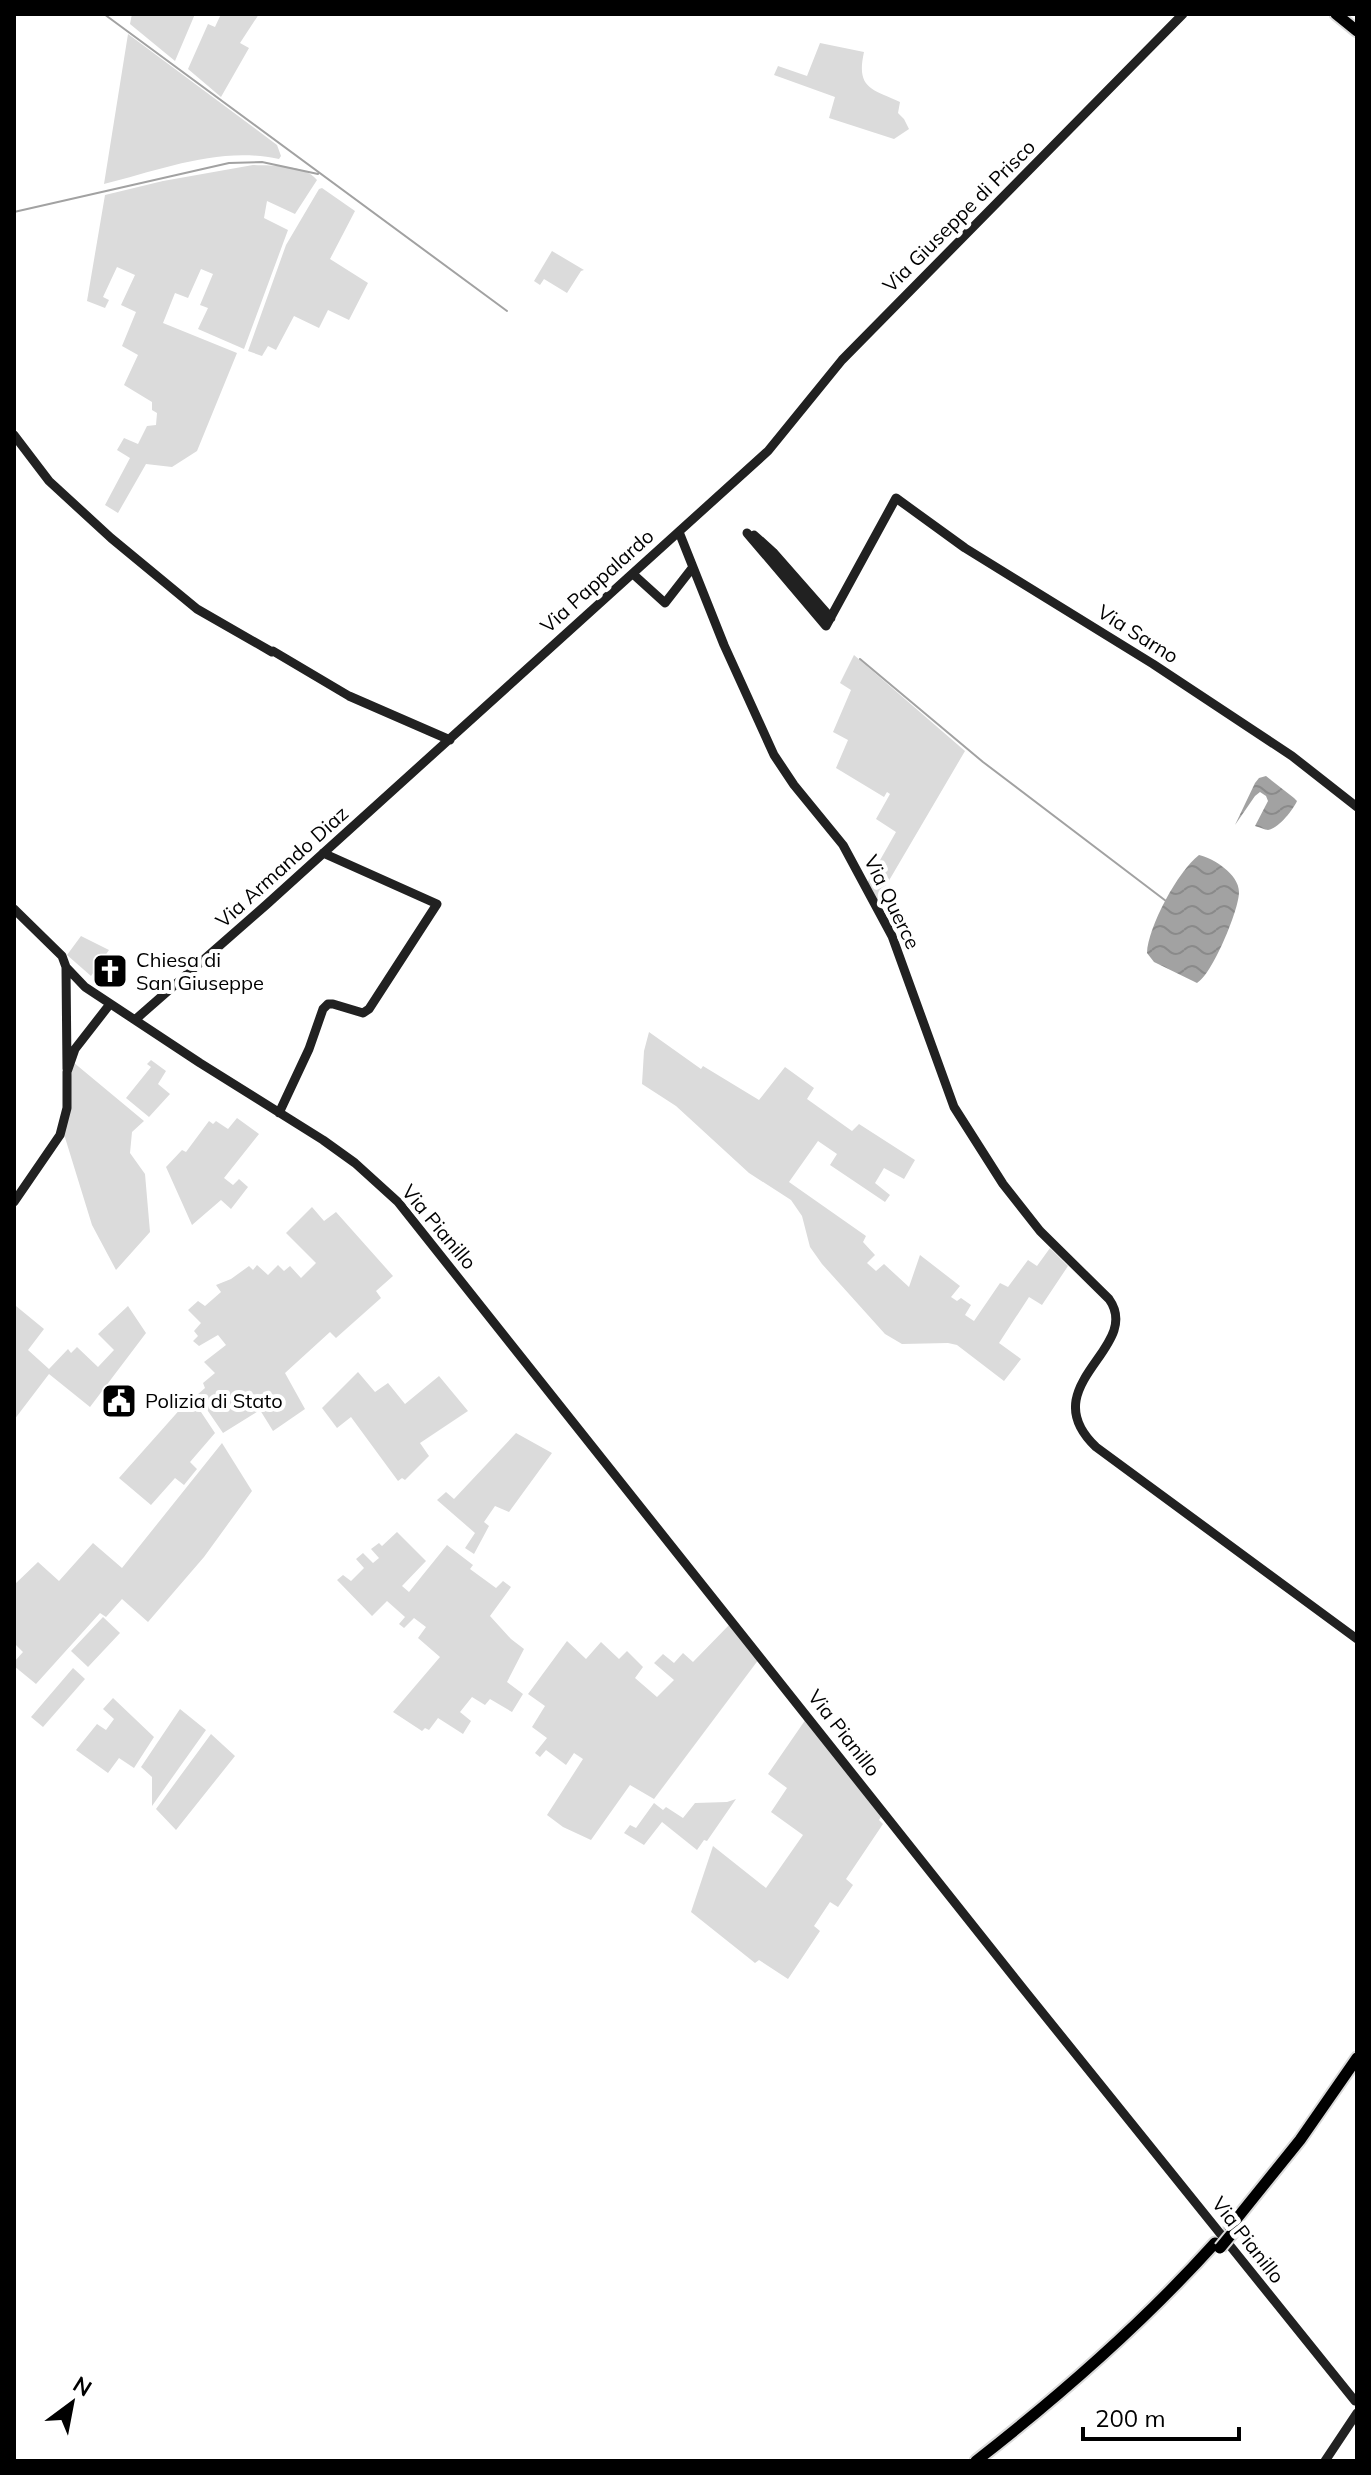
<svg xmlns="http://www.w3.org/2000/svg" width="1371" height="2475" font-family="Mulish,sans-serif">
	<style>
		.green { fill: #dbdbdb }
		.water { fill: url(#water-waves) }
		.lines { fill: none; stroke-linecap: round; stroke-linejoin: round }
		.stream { stroke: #a2a2a2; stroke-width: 2 }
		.highway-casing { stroke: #dbdbdb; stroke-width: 15 }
		.secondary { stroke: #212121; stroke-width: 9 }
		.highway { stroke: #000; stroke-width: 11 }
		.highway-bridge-casing { stroke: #dbdbdb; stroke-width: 15; stroke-linecap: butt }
		.highway-bridge { stroke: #000; stroke-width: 11 }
		.labels { text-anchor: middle; stroke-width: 8; stroke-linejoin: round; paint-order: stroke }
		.street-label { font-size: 20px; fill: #000; stroke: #fff }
		.poi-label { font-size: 20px; fill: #000; stroke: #fff; text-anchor: start }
	</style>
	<defs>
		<pattern id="water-waves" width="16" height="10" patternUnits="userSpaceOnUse" patternTransform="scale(2)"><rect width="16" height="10" fill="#a2a2a2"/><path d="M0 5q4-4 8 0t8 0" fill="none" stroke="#8a8a8a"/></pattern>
	</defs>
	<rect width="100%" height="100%" fill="#fff"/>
	<!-- green -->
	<path class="green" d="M132,14H195L175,61L130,24Z
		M221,14H259L240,43L249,48L221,97L188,69L208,24L215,27Z
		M128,34L277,145L281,156L279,159C219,146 161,170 104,184Z
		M820,43L864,52C856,88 871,89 900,102L898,113L904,119L909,129L894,139L829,118L835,97L774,75L778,66L807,76Z
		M253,165C272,166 304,164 317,180L295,214L267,201L264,218L288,230L244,349L198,329L208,308L200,305L213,274L201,269L188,298L175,293L163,323L237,353L197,451L172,467L146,464L118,513L105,505L130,458L117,450L124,438L138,444L147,426L156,425L157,413L152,410V402L124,385L138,355L122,346L136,312L121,305L135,275L117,267L103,297L109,300L105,308L87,301L105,195L163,181Z
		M322,188L355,211L330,259L368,283L349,320L328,310L319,328L294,316L276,350L268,346L262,356L248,351L286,245L319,189Z
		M552,251L584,270L581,271L567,293L544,279L540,285L534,281Z
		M854,655L965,751L877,901L867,883L896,832L876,819L890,794L887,792L884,797L836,768L848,740L833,732L851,690L840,683Z
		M81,936L109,950L91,976L67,955Z
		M649,1032L701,1069L703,1066L759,1100L785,1067L814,1088L807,1099L852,1131L859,1124L915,1160L904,1179L884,1168L875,1183L890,1195L885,1202L830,1165L837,1154L818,1141L789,1182L866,1236L863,1242L875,1255L867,1263L876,1271L884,1264L909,1287L920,1255L960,1286L951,1297L957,1301L961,1298L971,1305L965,1315L974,1321L1000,1283L1008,1287L1028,1260L1037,1266L1050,1248L1068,1266L1042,1305L1029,1297L999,1343L1021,1359L1004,1381L957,1345L948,1343L902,1344L885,1334L822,1264L810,1247L802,1216L791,1200L749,1173L676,1106L642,1084L644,1051Z
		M151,1060L166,1071L158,1084L170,1094L149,1117L126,1098L151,1067L147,1064Z
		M73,1062L144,1121L132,1132L130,1153L145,1174L150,1232L116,1270L92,1225L63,1131Z
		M237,1118L259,1134L224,1178L233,1185L239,1179L248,1187L231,1209L221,1200L192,1225L166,1167L182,1150L186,1152L209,1121L213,1124L216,1121L228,1129Z
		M312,1207L324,1221L336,1212L393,1276L376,1291L381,1298L336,1338L330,1332L285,1373L305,1409L273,1431L260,1410L223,1433L197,1395L205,1388L203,1383L215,1373L204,1362L226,1345L218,1335L199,1346L193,1341L198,1336L194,1331L201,1323L188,1310L198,1301L205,1306L221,1292L216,1285L231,1279L249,1266L253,1270L257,1265L268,1275L278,1265L284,1271L290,1266L301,1278L316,1263L286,1233Z
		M16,1306L44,1329L28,1350L49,1369L68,1349L71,1353L77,1347L98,1367L114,1350L98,1334L128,1306L146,1333L90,1407L49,1374L14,1420V1309Z
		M358,1372L375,1392L388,1383L405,1404L439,1376L468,1411L420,1443L429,1456L405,1480L402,1478L398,1481L351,1417L337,1428L322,1408Z
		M191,1397L215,1433L190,1462L197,1469L184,1485L175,1478L151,1505L119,1478Z
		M516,1433L552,1453L509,1512L495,1506L484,1522L489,1526L474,1554L465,1548L475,1533L437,1500L446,1492L454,1499Z
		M222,1443L252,1491L204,1557L148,1622L122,1599L106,1617L100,1613L36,1684L14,1666V1662L23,1652L14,1643V1585L38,1562L59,1581L93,1543L122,1568Z
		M397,1532L426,1561L402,1586L409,1592L447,1545L473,1565L470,1569L496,1588L503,1581L511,1587L490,1616L511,1639L524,1649L507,1682L523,1694L512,1712L490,1699L485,1705L472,1697L460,1712L471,1721L463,1734L438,1718L429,1730L425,1728L422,1731L393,1712L440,1657L418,1638L426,1627L414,1618L404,1628L399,1624L405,1617L387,1601L372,1616L337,1580L343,1575L351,1581L364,1568L356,1559L363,1553L373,1563L379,1558L371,1549L379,1543L382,1546Z
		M103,1617L120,1633L88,1667L71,1651Z
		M731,1623L759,1659L654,1799L630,1785L591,1840L563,1827L547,1815L583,1759L574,1753L566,1765L546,1750L540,1757L535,1753L547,1738L532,1727L545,1706L528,1694L567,1641L586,1659L601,1642L619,1659L627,1651L643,1667L635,1678L657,1697L674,1680L654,1663L663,1654L674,1663L683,1653L693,1662Z
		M73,1668L85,1679L43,1727L31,1717Z
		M113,1698L154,1737L134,1768L119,1758L108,1773L76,1750L97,1724L106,1730L114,1719L103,1709Z
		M180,1709L206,1730L152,1806V1777L141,1767Z
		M806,1719L882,1815L879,1820L883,1824L846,1879L853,1885L838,1907L830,1902L814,1926L820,1931L788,1979L759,1960L755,1963L691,1912L713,1846L766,1888L803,1835L771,1812L787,1788L768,1774Z
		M211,1734L235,1756L176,1830L156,1809Z
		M736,1799L707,1841L704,1840L697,1850L662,1822L644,1845L624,1833L630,1825L636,1828L654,1803L663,1810L666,1807L683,1818L695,1803L727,1802Z"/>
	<!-- water -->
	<path class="water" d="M1266,776L1294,798L1297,801C1293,810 1278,829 1268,830C1266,830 1256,826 1255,826L1268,801L1266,796L1260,792L1255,796L1235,825L1255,783L1259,778Z
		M1199,855C1213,858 1239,874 1239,892C1239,910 1212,975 1197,983L1154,962L1147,953C1148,927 1178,871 1199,855Z"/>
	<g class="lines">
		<!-- stream -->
		<path class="stream" d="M104,14L507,311
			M14,212L229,163L262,162L318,174
			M860,659L983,762L1166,901"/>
		<defs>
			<path id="highway" d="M1336,14L1357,31
				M1230,2227L1300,2140L1357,2058
				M976,2461C1062,2394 1142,2324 1215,2243"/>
		</defs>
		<!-- highway casing -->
		<use href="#highway" class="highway-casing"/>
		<!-- secondary -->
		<path class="secondary" d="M14,435L49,481L111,538L197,609L272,652
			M679,532L724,645L774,755L794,785L843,845L892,936L954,1107L1003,1184L1040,1231L1109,1299C1144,1348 1031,1385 1096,1447L1357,1639
			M747,533L826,626L896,498L965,548L1153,664L1292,756L1357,807
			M754,535L773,552L831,618
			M633,574L665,603L693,567
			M273,651L349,696L450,740
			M14,909L62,956L66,967L85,987L200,1063L323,1140L355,1163L398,1202L1025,1991L1355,2401
			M66,967L67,1069
			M136,1019L266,905L768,451L842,360L1183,14
			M279,1113L309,1049L323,1009L328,1004H333L363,1013L369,1009L437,904L323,853
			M14,1202L60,1135L67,1108V1072L75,1049L110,1004
			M1325,2461L1357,2413"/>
		<!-- highway -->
		<use href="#highway" class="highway"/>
		<defs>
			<path id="highway-bridge" d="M1220,2248L1234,2231"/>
		</defs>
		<!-- highway-bridge casing -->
		<use href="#highway-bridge" class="highway-bridge-casing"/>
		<!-- highway-bridge -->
		<use href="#highway-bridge" class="highway-bridge"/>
	</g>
	<!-- icons -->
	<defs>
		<symbol id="church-square" viewBox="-11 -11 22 22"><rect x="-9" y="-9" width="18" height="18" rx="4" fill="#000" stroke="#fff"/><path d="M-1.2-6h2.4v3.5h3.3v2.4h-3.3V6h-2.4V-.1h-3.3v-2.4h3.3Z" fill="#fff"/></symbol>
		<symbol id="civic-square" viewBox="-11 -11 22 22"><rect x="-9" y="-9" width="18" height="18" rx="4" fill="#000" stroke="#fff"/><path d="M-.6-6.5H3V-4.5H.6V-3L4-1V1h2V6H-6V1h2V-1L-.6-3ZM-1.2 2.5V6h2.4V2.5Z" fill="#fff"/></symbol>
	</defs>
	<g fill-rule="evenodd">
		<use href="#church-square" x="90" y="951" width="40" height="40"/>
		<use href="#civic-square" x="99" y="1381" width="40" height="40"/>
	</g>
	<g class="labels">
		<!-- street labels -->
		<g class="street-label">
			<text transform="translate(959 216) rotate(-45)" y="7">Via Giuseppe di Prisco</text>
			<text transform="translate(597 581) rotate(-42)" y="7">Via Pappalardo</text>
			<text transform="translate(1138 634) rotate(32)" y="7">Via Sarno</text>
			<text transform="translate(282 867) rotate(-42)" y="7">Via Armando Diaz</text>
			<text transform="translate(892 902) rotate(64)" y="7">Via Querce</text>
			<text transform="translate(439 1227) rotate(50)" y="7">Via Pianillo</text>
			<text transform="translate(844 1733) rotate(52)" y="7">Via Pianillo</text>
			<text transform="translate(1248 2240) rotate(52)" y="7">Via Pianillo</text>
		</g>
		<!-- poi labels -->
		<g class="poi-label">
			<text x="136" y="967">Chiesa di<tspan x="136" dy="23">San Giuseppe</tspan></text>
			<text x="145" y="1408">Polizia di Stato</text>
		</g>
	</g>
	<!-- border -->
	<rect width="1371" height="2475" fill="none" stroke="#000000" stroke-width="32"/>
	<!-- north arrow -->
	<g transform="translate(72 2403) rotate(32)" stroke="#ffffff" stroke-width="6" paint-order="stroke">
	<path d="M0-6L14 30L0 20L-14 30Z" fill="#000000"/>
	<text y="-12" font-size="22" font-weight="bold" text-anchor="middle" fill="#000000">N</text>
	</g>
	<!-- scale -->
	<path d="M1083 2427v12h156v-12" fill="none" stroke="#000000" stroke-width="4"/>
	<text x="1095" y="2427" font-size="24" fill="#000000" stroke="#ffffff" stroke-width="6" paint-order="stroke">200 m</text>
</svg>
